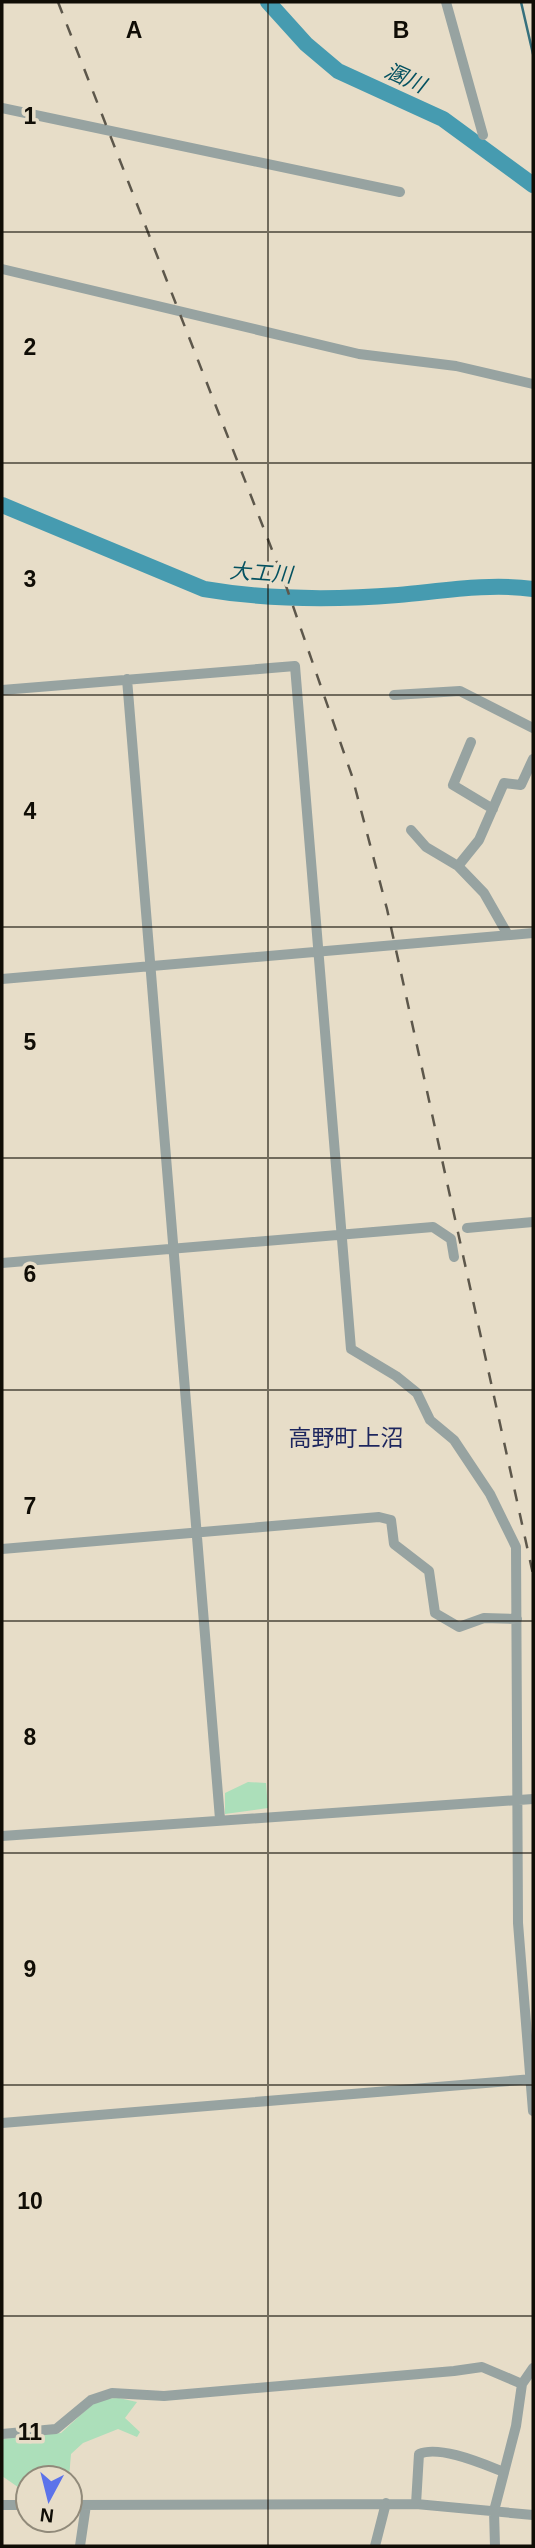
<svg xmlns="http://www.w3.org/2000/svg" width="535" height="2548" font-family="Arial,'Noto Sans JP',sans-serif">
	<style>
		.green { fill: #acdfba }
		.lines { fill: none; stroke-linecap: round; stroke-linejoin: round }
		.stream { stroke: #36707d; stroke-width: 2.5 }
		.river { stroke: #469bb0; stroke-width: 16 }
		.minor { stroke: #97a3a1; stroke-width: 10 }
		.rail { stroke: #5d574b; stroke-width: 2.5; stroke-dasharray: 12 12; stroke-linecap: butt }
		.grid { fill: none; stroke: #100d06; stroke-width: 2; stroke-opacity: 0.55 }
		.labels { text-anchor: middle; stroke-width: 7; stroke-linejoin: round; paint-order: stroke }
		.water-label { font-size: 21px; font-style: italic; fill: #045160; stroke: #e7ddc8 }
		.quarter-label { font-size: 23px; fill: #1d265e; stroke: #e7ddc8 }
		.grid-label { font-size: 23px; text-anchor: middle; font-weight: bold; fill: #100d06; stroke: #e7ddc8; stroke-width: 7; stroke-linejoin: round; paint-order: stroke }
	</style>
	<rect width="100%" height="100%" fill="#e7ddc8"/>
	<!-- green -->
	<path class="green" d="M248,1782L266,1783L268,1808L225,1814V1793Z
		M119,2398L137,2402L125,2418L140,2432L137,2437L118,2429L83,2443L71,2454L69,2478H28V2494L2,2476V2439L61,2433L98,2399Z"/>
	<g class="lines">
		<!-- stream -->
		<path class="stream" d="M521,2L533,54"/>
		<!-- river -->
		<path class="river" d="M268,2L306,44L338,71L443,119L533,185
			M2,505L204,589C268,600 334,600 398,595C443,591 489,583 533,589"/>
		<!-- minor -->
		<path class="minor" d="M446,2L483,135
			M2,108L400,192
			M2,269L359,354L456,366L533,384
			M127,679L220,1819
			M2,690L295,666L351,1349L396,1376L417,1393L430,1420L454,1440L490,1494L516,1547L518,1923L533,2111
			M394,695L460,691L533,728
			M471,742L453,785L493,809
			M411,830L426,847L458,866
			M508,935L484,893L458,866L479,840L504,783L521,785L533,759
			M2,979L533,933
			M467,1228L533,1222
			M2,1263L433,1227L451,1239L454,1257
			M2,1549L379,1517L391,1520L394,1544L429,1571L435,1613L459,1627L484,1618L517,1619
			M2,1836L533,1799
			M2,2123L533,2079
			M2,2434L56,2429L91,2400L112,2393L164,2396L454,2371L482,2367L522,2384
			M416,2504L419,2454C440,2445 483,2464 504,2472
			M2,2505H28
			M70,2505L416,2504L533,2515
			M80,2546L86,2505
			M375,2546L386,2503
			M495,2546L494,2511L516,2426L522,2384L533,2368"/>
		<!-- rail -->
		<path class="rail" d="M58,2L285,583L352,776L387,909L533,1574"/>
	</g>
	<!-- grid -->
	<path class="grid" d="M268,2V2546M2,232H533M2,463H533M2,695H533M2,927H533M2,1158H533M2,1390H533M2,1621H533M2,1853H533M2,2085H533M2,2316H533"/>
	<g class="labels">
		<!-- water labels -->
		<g class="water-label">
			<text transform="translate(405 78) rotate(24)" y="7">溷川</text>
			<text transform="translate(261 573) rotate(4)" y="7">大工川</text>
		</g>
		<!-- quarter labels -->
		<g class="quarter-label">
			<text x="346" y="1446">高野町上沼</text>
		</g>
	</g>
	<g class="grid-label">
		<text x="134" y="38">A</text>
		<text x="401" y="38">B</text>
		<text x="30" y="124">1</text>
		<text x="30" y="355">2</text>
		<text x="30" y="587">3</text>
		<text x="30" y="819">4</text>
		<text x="30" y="1050">5</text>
		<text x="30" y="1282">6</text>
		<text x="30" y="1514">7</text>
		<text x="30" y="1745">8</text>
		<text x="30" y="1977">9</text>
		<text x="30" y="2209">10</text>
		<text x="30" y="2440">11</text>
	</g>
	<!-- border -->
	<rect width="535" height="2548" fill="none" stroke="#100d06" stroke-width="7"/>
	<!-- north arrow -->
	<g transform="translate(49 2499) rotate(187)"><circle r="33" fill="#e7ddc8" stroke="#918a7a" stroke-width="2"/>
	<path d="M0-5L12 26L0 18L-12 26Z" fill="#5c73ea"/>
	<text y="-10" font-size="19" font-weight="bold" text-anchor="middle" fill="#100d06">N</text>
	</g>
</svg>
